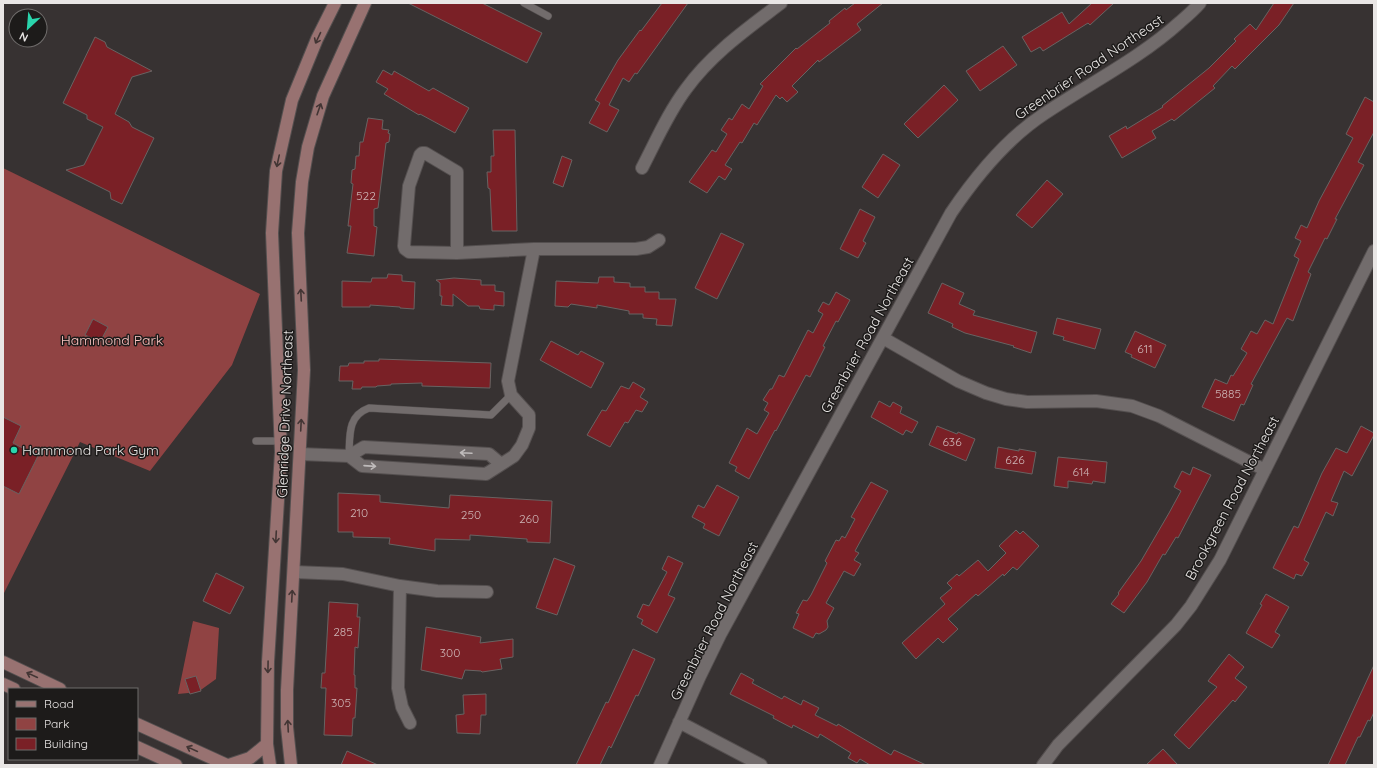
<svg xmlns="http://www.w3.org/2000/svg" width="1377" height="768" font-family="Quicksand,sans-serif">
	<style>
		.green { fill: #904343 }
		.building { fill: #7a2026; stroke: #686362 }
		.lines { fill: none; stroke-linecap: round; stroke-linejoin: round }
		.lane-casing { stroke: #544f4f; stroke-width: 8 }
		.street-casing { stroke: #544f4f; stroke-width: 14 }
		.secondary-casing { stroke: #544f4f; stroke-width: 14 }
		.lane { stroke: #726c6c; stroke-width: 7 }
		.street { stroke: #726c6c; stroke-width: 12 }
		.secondary { stroke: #987271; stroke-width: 12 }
		.oneway { stroke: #423534 }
		.oneway2 { stroke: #bfbbbb }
		.poi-dot { fill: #2ad5ac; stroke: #1d1b1a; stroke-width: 1.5 }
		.labels { text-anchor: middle; stroke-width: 3; stroke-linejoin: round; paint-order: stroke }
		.number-label { font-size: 12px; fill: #cdb4b5 }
		.street-label { font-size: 14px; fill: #e9e6e5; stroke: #1d1b1a }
		.park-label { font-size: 14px; fill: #f8c3c0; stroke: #1d1b1a }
		.poi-label { font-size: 14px; fill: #e9e6e5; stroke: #1d1b1a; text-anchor: start }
	</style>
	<rect width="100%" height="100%" fill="#373232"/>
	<!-- green -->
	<path class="green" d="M3,168L260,294L232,365L150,471L80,442L3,595Z
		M193,621L219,628L216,679L198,692L178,694Z"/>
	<!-- building -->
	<path class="building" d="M408,3H482L542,33L527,63Z
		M662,3H688L637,74L635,73L629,82L623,78L609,105L619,110L607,132L589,123L600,103L595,100L618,60L640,30L641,31Z
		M855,3H883L857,24L861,30L819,62L818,60L792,86L798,92L787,102L782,97L780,99L776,95L757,125L754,123L742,143L740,142L725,165L732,169L725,180L719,176L707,193L689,182L712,150L716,152L727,134L721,130L729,118L732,120L742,104L749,109L763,86L760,84L796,48L797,49L830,23L829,21L845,8L846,10Z
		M1092,3H1114L1090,25L1088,23L1043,51L1040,47L1031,52L1022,37L1062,12L1069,24Z
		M1274,3H1294L1279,25L1235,69L1232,66L1213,86L1215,88L1174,121L1172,119L1152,131L1156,138L1122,158L1109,136L1126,126L1127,129L1163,107L1162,106L1209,68L1236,41L1234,39L1250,24L1256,30Z
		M95,37L105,42L107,47L152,71L132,77L115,114L129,122L132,127L154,138L122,204L111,199L110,192L66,170L84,165L103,127L87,119V115L63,103Z
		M1003,46L1017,65L980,91L966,71Z
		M383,70L392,75L394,71L429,91L433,88L469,108L455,133L420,114L419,115L384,94L388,89L376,82Z
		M944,85L958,100L918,138L904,124Z
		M1365,97L1374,102V132L1358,162L1364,165L1335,219H1337L1327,239L1325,238L1308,272L1311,274L1293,321L1287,318L1251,384L1253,385L1244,405L1241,404L1234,421L1202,407L1215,379L1227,384L1231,375L1233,376L1247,353L1241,349L1251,331L1257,334L1265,320L1273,324L1299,259L1294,256L1301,241L1295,238L1301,225L1307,228L1319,201L1353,138L1346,134Z
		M368,118L383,120L382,129L389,130L388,133L390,134L389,142L386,143L378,208L374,209V226L377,227L374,256L347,253L351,226H348L353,184L351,183L352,170L355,169L356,156H359L360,142H363Z
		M493,130H515L517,231H492L490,189L488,188L487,172H491V156H494Z
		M883,154L900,165L878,198L862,187Z
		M562,156L572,160L563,187L553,183Z
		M1047,180L1063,194L1032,228L1016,215Z
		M860,209L875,217L863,241L866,243L858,258L840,249Z
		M721,233L744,244L717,299L695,288Z
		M388,274L402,275V281L415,282L414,309L400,308V307L370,305V307H342V281L371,282L372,278H387Z
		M599,277H614V282L630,283V287H645V292H659V299H676L672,326L656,325L657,319L643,318V314H629V311L597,305V308L571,304L568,307L555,306L556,281L598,283Z
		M454,278L481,280V285H495V291L504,292V306L494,305V310L480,309L479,306H468L453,294V306L441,305L442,296H440V283L436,280Z
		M942,283L964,293L959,304L975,311L973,315L1037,332L1031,353L1013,347L1014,346L965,333L952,327L953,324L928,313Z
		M836,292L850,300L838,322L836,321L823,346L825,347L810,377L806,375L776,431L775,430L749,479L735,471L737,467L729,463L747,428L757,434L769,413L764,410L768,403L763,400L770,389H772L779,375L784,377L808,330L813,333L823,314L818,311L823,302L829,305Z
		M1057,318L1101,329L1095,349L1063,340L1064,337L1053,334Z
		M93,319L108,327L100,342L85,335Z
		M1135,331L1166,345L1155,368L1131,357L1132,355L1125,352Z
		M551,341L578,355L581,351L604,363L591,388L540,360Z
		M379,359L491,363L490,388L422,386V383L391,384V385L377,386L376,387H362L361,389H352L353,381H339L340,366H348L349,363H364V361H379Z
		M633,382L645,389L640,397L648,402L642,412L636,410L628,423L625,422L610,447L587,435L602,410L606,411L621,386L629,389Z
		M879,401L890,407L893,402L902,407L900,413L918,422L912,433L906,430L903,435L871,417Z
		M3,417L21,426L13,443L38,456L19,494L3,486Z
		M937,426L957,434L958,432L975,439L966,461L929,445Z
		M1361,426L1374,433V435L1352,476L1344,471L1331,501L1338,503L1333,516L1326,512L1304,560L1309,563L1302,576L1296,574L1294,579L1273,568L1294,526L1298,528L1322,473L1336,448L1347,453Z
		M998,447L1019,451V449L1036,452L1032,474L995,468Z
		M1058,457L1107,462L1105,483L1093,481L1092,484L1068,481V488L1054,486Z
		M1193,467L1211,475L1178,538L1176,537L1165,555L1163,554L1147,582L1124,613L1111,604L1119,594L1118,593L1141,561L1169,513L1181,491L1174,487L1182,471L1190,475Z
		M871,482L888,491L855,551L859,553L854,560L861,564L854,576L844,571L826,603L834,608L827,621L828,627L826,630L819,634L816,633L813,638L793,628L799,614L796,613L803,600L807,601L811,595L827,563L825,561L836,540L839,541L842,536L845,538L855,519L851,517Z
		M717,485L739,497L719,536L703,528L705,524L692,517L698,505L704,508Z
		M338,493L380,495V502L449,508L450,495L552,501L550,543L527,542V539L470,535V540L435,539V551L389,544L390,538L353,537V532H338Z
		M1016,530L1020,534L1023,531L1039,546L1017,570L1013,567L1004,576L1003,574L978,596L976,594L948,619L958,629L943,643L938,638L916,659L902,643L945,604L940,598L952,588L947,583L957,574L959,576L978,560L988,571L1006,553L999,546Z
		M668,556L683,563L668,595L675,598L657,633L641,624L643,620L637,617L643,604L649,606L667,572L662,569Z
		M554,558L575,566L557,615L536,608Z
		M216,573L244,587L230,614L203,601Z
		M1266,594L1289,607L1275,632L1280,635L1272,648L1246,633L1262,605L1260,604Z
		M329,602L358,604L357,617H360L358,648L355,647L354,675H355V688H357L355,718H353L352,736L324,735L326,688H321L322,673H325Z
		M426,627L481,637L480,643L513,639V657L500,659L502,669L482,672L481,671L465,670L462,679L421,670Z
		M633,649L655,659L638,696L636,695L611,748L609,746L600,765H576L606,702L608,703Z
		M1229,654L1244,667L1235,678L1247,687L1235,702L1233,700L1189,749L1174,735L1217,687L1208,681Z
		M1374,665V712L1370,721L1368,720L1360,737H1358L1345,765H1328Z
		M741,673L754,680L752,683L782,699L784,696L801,705L803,700L819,708L815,715L837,726L838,724L891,755L894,750L926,765H870L860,759L857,763L848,758L851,753L820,734L818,738L793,725L792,728L773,718L774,716L730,694Z
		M196,676L201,691L190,694L185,679Z
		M486,694V715H481L480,734L457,733L456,715L464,714L463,695Z
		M1163,749L1178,765H1146Z
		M347,751L378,765H341Z"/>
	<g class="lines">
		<defs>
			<path id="lane" d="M524,3L548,16
				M256,441H281
				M349,456C350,436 347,416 369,408L491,415L511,395"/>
			<path id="street" d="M642,168C656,141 668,113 686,89C711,54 747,29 781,3
				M457,253V172L425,153H422L420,155L409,186L404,246L405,249L409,252L457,253L534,249H636L648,247L659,240
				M883,338L958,381L986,393L1006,399L1027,402L1096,401L1132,406L1159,416L1265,470
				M300,454L349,456
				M501,464L489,454L364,447L349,456L362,466L486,474L514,456L522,445L529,428V415L511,395L508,381L534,249
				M294,572L343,574L400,586L437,591L487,592
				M400,586L398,688L402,707L410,723
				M679,722L761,765
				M660,765L700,676L720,635L951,213C976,176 1006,139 1044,114C1090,83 1139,59 1180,22C1187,16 1194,10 1200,3
				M1043,765L1058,745L1176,625L1191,606L1220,560L1374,251"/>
			<path id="secondary" d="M3,662L60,689
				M3,684L14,689
				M137,724L227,765
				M137,747L176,765
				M229,765L250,758L267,744
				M270,765L267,744L268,662L281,452L272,233L276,171L292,100L317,39L335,3
				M291,765L287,727V690L304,370L298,233L302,182L308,147L323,96L365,3"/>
		</defs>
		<!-- lane casing -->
		<use href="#lane" class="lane-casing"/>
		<!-- street casing -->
		<use href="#street" class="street-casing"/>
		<!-- secondary casing -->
		<use href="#secondary" class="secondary-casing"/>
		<!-- lane -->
		<use href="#lane" class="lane"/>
		<!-- street -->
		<use href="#street" class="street"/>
		<!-- secondary -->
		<use href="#secondary" class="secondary"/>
	</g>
	<!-- one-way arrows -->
	<defs><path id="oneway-shaft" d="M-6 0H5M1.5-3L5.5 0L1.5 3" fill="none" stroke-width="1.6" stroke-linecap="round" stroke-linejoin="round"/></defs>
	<g class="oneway">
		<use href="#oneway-shaft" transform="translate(318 38) rotate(115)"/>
		<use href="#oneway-shaft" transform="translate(319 109) rotate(-71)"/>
		<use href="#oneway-shaft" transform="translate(278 161) rotate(102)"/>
		<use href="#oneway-shaft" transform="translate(301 295) rotate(-93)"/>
		<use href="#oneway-shaft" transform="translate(301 425) rotate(-87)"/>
		<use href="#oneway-shaft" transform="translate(276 537) rotate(93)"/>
		<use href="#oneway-shaft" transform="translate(292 596) rotate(-87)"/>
		<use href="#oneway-shaft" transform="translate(268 667) rotate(91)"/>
		<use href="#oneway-shaft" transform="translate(32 675) rotate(-155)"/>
		<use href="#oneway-shaft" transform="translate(288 726) rotate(-93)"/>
		<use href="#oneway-shaft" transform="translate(192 749) rotate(-155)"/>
	</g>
	<g class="oneway2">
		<use href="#oneway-shaft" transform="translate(466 453) rotate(-177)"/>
		<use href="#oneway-shaft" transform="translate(370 466) rotate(4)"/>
	</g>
	<!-- markers -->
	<circle class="poi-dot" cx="14" cy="450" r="4"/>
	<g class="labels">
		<!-- number labels -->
		<g class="number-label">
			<text x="366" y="200">522</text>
			<text x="1145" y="353">611</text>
			<text x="1228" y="398">5885</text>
			<text x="952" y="446">636</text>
			<text x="1015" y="464">626</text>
			<text x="1081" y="476">614</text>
			<text x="359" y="517">210</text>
			<text x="471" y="519">250</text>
			<text x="529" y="523">260</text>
			<text x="343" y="636">285</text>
			<text x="450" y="657">300</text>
			<text x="341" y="707">305</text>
		</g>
		<!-- street labels -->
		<g class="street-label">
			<text transform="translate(1089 67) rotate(-34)" y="5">Greenbrier Road Northeast</text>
			<text transform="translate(867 335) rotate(-61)" y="5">Greenbrier Road Northeast</text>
			<text transform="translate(285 414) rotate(-88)" y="5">Glenridge Drive Northeast</text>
			<text transform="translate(1232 498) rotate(-62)" y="5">Brookgreen Road Northeast</text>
			<text transform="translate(714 621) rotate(-63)" y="5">Greenbrier Road Northeast</text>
		</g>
		<!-- park labels -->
		<g class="park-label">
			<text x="112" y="345">Hammond Park</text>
		</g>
		<!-- poi labels -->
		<g class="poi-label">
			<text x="22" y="455">Hammond Park Gym</text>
		</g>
	</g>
	<!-- border -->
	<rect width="1377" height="768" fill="none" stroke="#e9e6e5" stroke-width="8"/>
	<!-- legend -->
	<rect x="8" y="688" width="130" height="72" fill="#1d1b1a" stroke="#6f6c6b"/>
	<rect x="16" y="701" width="20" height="6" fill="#987271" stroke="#6f6c6b"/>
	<text x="44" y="708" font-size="12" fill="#e9e6e5">Road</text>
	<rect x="16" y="718" width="20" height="12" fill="#904343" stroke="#6f6c6b"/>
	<text x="44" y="728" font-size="12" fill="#e9e6e5">Park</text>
	<rect x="16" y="738" width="20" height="12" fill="#7a2026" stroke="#6f6c6b"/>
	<text x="44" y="748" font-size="12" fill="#e9e6e5">Building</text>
	<!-- north arrow -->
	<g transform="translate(28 28) rotate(206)"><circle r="19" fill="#1d1b1a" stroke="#6f6c6b"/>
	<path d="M0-3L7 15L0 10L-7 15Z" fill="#2ad5ac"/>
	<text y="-6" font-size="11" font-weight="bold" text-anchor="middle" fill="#e9e6e5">N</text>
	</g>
</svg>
